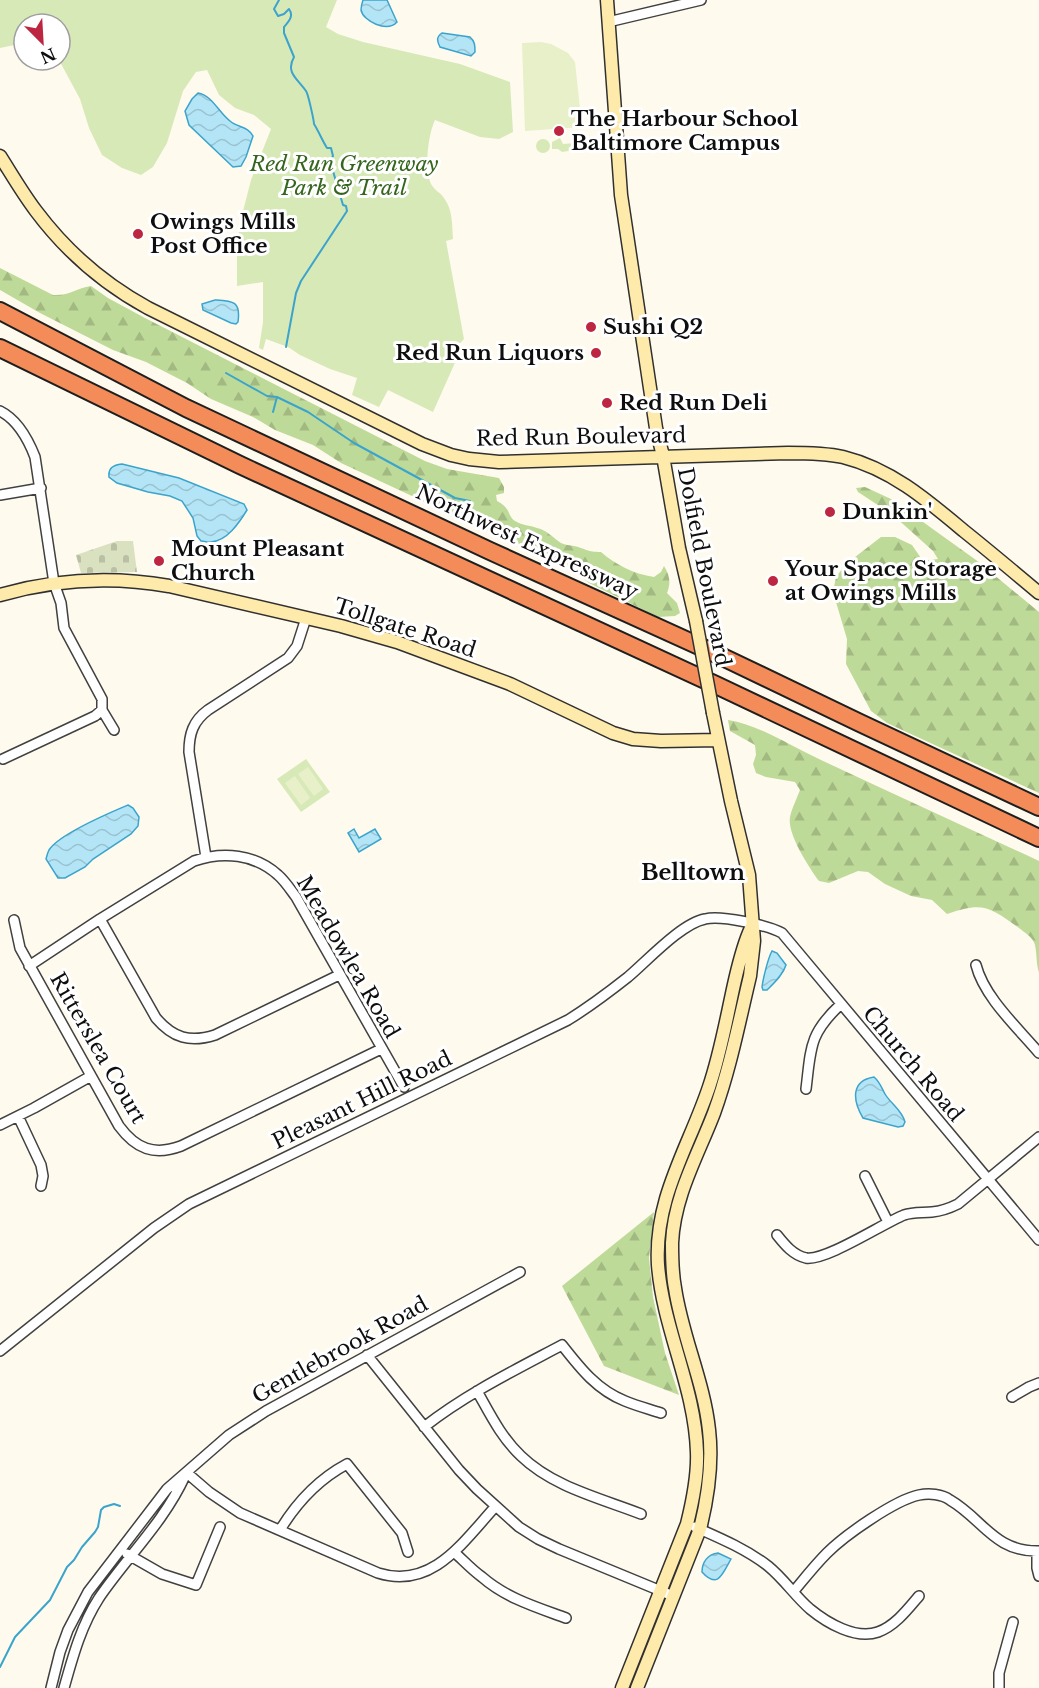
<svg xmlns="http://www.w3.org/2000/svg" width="1039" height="1688" font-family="'Libre Baskerville',serif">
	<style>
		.forest { fill: url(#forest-firs) }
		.cemetery { fill: url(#cemetery-stones) }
		.park { fill: #d8e9b8 }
		.pitch { fill: #e8f0ca }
		.water { fill: url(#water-waves); stroke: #3ba4cc; stroke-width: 1.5 }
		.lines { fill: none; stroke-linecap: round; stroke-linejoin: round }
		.stream { stroke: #3ba4cc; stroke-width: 2 }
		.street-casing { stroke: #414141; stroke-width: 12 }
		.secondary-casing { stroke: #303030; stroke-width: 15 }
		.highway-casing { stroke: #1f1f1f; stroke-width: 20 }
		.street { stroke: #fff; stroke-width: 9 }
		.secondary { stroke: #feeaaa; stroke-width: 12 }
		.highway { stroke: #f38c58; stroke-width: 16 }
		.secondary-bridge-casing { stroke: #303030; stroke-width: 15; stroke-linecap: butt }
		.secondary-bridge { stroke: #feeaaa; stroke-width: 12 }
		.poi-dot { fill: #bd2640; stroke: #fff; stroke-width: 2 }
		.labels { text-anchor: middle; stroke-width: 6; stroke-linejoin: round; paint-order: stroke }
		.poi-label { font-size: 21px; font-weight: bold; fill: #0e0e0e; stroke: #fff; text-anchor: start }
		.park-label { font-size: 21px; font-style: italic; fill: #36651e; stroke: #fff }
		.street-label { font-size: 21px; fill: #0e0e0e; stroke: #fff }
		.neighbourhood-label { font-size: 22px; font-weight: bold; fill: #0e0e0e; stroke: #fff }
	</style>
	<defs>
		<pattern id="forest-firs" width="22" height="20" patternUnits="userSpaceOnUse" patternTransform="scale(1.5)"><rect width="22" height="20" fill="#beda98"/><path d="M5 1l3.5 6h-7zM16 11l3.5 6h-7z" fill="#a2ba82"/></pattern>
		<pattern id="cemetery-stones" width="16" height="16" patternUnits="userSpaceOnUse" patternTransform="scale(1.5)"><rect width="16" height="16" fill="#dae1c0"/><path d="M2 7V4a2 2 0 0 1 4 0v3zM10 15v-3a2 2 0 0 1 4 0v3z" fill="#bac0a4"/></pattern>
		<pattern id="water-waves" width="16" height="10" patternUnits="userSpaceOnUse" patternTransform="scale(1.5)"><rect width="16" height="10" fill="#b4e5f6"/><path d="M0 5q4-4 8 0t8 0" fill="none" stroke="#9ac3d2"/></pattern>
	</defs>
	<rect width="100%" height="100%" fill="#fffaee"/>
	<!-- forest -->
	<path class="forest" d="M0,268L53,295C70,296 76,288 91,286L108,298L145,318L425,461L447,469L499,478L504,487V493L496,495L497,501C511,508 507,515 515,521C523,526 529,525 537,528C547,530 553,538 561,543C565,545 570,545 574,546C587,549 587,552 601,552C616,565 634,574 654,577L661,572L664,566C670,576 671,583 667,593L677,603L680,613L675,616L658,617L589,583L563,563L455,516L341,463L313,445L275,430L253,417L211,399L187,383L146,362L113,350L40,313L0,290Z
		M865,487L891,499L976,560L1039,612V793L887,723L871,711L846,664L847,639L833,592L836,577L846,564L881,537H895L912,545L923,561L938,559L933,551L893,515L858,492L856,488Z
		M728,720C760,725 792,747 821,760C894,794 966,827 1039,861V973C1036,963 1037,954 1035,945C1033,937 1025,933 1019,928C990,907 983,901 947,914L932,900L911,896L885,884L868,872L858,871L829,883L819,881C809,867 787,834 790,817C792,808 797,798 800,790L795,782L766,777L756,773L753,764L756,755L755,745L730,731Z
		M654,1212L649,1258L653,1297L665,1353L679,1395L604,1366L562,1286Z"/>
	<!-- cemetery -->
	<path class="cemetery" d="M117,541H133L137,572L81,573L76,555Z"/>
	<!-- park -->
	<path class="park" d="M0,0H337L326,27L338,34L363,42L460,64L510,82L513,132L499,139L480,137L435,120C428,135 424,168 431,184C434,190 441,193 444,198C453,210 452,225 453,239L446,241L464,339L452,352L458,356L433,412L388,390L379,407L352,395L357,378L330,369L300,355L288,347L266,339L263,350L259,348L263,322V282L237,286V242L242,215L251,180L271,129L254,115L235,108L219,95L207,70L196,72L183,91L167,143L153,167L141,175L122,168L102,155L89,128L80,99L59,60H60V24H24V43L0,48Z
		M560,138L563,144L576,143L577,148L575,150L562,152L558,149H552V142Z
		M536 146a7 7 0 1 1 14 0a7 7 0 1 1-14 0Z
		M306,759L330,792L301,812L277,779Z"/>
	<!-- pitch -->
	<path class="pitch" d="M541,42L551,44L568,53L575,62L582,127L525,131L522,43Z
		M308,767L323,789L314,796L298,774Z
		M295,776L310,798L301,805L285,783Z"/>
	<!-- water -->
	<path class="water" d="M363,0H387L397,22C387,33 363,21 361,10C361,7 362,3 363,0Z
		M442,33L470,37C475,41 475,46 475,52L471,56L440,47C437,41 436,37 442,33Z
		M198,93C212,95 219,113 230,121C238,128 248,126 253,136L246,157L241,166L233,167L189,125L185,111L192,99Z
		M215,300C233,301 241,301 238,322L236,324L231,323L203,310L202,304Z
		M122,464L179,478L244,504L247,510C239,523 227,541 211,542C208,543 205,541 201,541L197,536L193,518L182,501L170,496L148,492L117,483L109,477C108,468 113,465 122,464Z
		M128,805L133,808L139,817L138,826L131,834L93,859L85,867L65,878H58L46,859C47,856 47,854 49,850C59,834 109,813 128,805Z
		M354,829L359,838L375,829L381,839L359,852L348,833Z
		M772,951L777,953L786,965C783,975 774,983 767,990H763L762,987C763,979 768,958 772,951Z
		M874,1077C880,1082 881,1087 885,1094C891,1104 902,1110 905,1122L903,1126L898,1127L863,1118C853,1101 850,1081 874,1077Z
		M718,1553L731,1559C723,1573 718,1590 702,1572C702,1562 708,1554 718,1553Z"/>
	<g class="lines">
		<!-- stream -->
		<path class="stream" d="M279,0L274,9L278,16L284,14L289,9C294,16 289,21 284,27V33L294,57C285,73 298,79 306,91C308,93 314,121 314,124C319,132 322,140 327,148H331L333,156L330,161L343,205L346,206L347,211L301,281L296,293L286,347
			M226,373L267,396L277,397L308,412L354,443L455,498L470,501
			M273,412L277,397
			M0,1667L15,1637L50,1600L67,1567L74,1560L82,1547L95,1532L98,1527L101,1510L104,1507L114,1504L120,1506"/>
		<defs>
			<path id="street" d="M608,22L701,0
				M0,411C18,420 28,439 35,457L54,583L61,603L64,628L102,699V710L95,716L3,759
				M0,495L41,488
				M102,710L114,730
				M206,857L189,752C189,734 193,721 208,710L288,658L297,646L306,618
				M100,919L156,1018C173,1038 190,1043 215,1035L339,975
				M14,920L20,948L119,1126C136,1149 154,1156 181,1146L381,1049
				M976,965C984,997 1018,1028 1039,1053
				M29,966L100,919L194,861C223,851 255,854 278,875C285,881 290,889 296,897L404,1087
				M806,1089C811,1048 809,1034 840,1005
				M18,1116L41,1165L43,1176L41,1186
				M0,1125L34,1108L91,1076
				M865,1176L888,1222
				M777,1235C785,1245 793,1255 806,1258C826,1261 882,1224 904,1215C913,1212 922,1213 932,1212C942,1211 950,1208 958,1204L1039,1137
				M0,1351L154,1228L189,1204L568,1020C589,1007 609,992 628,977C647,961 682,923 705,919C721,915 767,925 782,933L1039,1240
				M367,1355L459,1470L477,1489L519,1527L538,1539L559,1549L673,1596
				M477,1391C490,1414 501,1437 521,1456C553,1487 600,1498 641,1514
				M1012,1397L1029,1387L1039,1383
				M424,1427C466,1394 515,1370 562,1345C580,1368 597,1390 625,1401C637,1406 649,1409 661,1413
				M187,1473L209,1492L240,1513L378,1573C432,1590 463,1542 495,1507
				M695,1527C720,1538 746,1549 768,1566C784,1579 795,1596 810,1609C827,1623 856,1640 878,1632C895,1626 908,1609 919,1596
				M280,1530C297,1502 317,1480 347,1464L402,1533L408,1552
				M1037,1551V1568L1039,1576
				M454,1552C463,1560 472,1570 482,1577C506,1598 536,1607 566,1618
				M127,1554L162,1574L196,1585L220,1527
				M794,1591C804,1579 815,1565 827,1553C845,1535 895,1500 919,1495C929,1493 942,1494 950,1500C983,1519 994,1552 1039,1551
				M51,1688L60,1652L68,1630L88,1592L167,1489L229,1435L266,1411L520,1272
				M64,1688C73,1656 81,1626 99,1598C127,1557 164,1522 185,1476
				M999,1688V1673L1013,1622"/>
			<path id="secondary" d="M607,0L621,195L656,428L663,456L679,548L696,621
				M0,156C12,175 23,194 36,211C66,251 104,284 148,308L422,444L451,455L469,459L499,462L788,453C806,453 825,453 843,457C891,469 927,500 964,531C989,551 1014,572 1039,593
				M0,595C56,579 111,576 169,586L341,626L397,642L510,684L613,733L633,739L661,741L718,740
				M622,1688L687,1524C693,1500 698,1476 697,1452C695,1387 663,1329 658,1265C654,1198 689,1147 709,1087C721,1052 727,1015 735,980C739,963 743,945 751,928
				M637,1688L700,1529C708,1497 713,1464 709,1430C704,1382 682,1336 675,1288C672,1273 672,1258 672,1243C674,1196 698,1155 714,1113C730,1069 739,1022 750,976L754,941L749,875L731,801L713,713"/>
			<path id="highway" d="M0,311L186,408L490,551L710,651L860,723L1039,807
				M0,348L240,465L716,685L1039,838"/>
		</defs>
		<!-- street casing -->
		<use href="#street" class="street-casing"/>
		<!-- secondary casing -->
		<use href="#secondary" class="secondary-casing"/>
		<!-- highway casing -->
		<use href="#highway" class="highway-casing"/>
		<!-- street -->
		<use href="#street" class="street"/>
		<!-- secondary -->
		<use href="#secondary" class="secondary"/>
		<!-- highway -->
		<use href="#highway" class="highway"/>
		<defs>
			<path id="secondary-bridge" d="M696,621L713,713"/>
		</defs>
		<!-- secondary-bridge casing -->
		<use href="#secondary-bridge" class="secondary-bridge-casing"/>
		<!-- secondary-bridge -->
		<use href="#secondary-bridge" class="secondary-bridge"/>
	</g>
	<!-- markers -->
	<g class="poi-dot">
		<circle cx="559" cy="131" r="6"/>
		<circle cx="138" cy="234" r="6"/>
		<circle cx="591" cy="327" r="6"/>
		<circle cx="596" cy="353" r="6"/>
		<circle cx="607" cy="403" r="6"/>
		<circle cx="830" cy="512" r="6"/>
		<circle cx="159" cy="561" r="6"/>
		<circle cx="773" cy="581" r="6"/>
	</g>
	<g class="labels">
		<!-- poi labels -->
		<g class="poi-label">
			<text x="571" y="126">The Harbour School<tspan x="571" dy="24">Baltimore Campus</tspan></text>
			<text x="150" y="229">Owings Mills<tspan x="150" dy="24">Post Office</tspan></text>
			<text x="603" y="334">Sushi Q2</text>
			<text x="584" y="360" text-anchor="end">Red Run Liquors</text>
			<text x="619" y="410">Red Run Deli</text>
			<text x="842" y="519">Dunkin'</text>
			<text x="171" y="556">Mount Pleasant<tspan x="171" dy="24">Church</tspan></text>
			<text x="785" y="576">Your Space Storage<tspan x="785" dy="24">at Owings Mills</tspan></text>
		</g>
		<!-- park labels -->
		<g class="park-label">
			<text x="344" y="171">Red Run Greenway<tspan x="344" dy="24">Park &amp; Trail</tspan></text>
		</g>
		<!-- street labels -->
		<g class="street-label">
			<text transform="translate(581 437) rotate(-1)" y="7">Red Run Boulevard</text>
			<text transform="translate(527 542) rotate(25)" y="7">Northwest Expressway</text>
			<text transform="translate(704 567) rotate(79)" y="7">Dolfield Boulevard</text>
			<text transform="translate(405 628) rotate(18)" y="7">Tollgate Road</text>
			<text transform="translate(348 957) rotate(60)" y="7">Meadowlea Road</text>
			<text transform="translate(98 1048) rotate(60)" y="7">Ritterslea Court</text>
			<text transform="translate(913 1064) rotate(50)" y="7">Church Road</text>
			<text transform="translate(362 1100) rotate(-26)" y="7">Pleasant Hill Road</text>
			<text transform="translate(340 1350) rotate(-29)" y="7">Gentlebrook Road</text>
		</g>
		<!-- neighbourhood labels -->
		<g class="neighbourhood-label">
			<text x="693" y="880">Belltown</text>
		</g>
	</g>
	<!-- north arrow -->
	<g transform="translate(42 42) rotate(156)"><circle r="28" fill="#ffffff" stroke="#9f9f9f" stroke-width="1.5"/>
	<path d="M0-4.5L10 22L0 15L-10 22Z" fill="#bd2640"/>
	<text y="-9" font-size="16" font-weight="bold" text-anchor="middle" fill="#0e0e0e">N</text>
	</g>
</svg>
